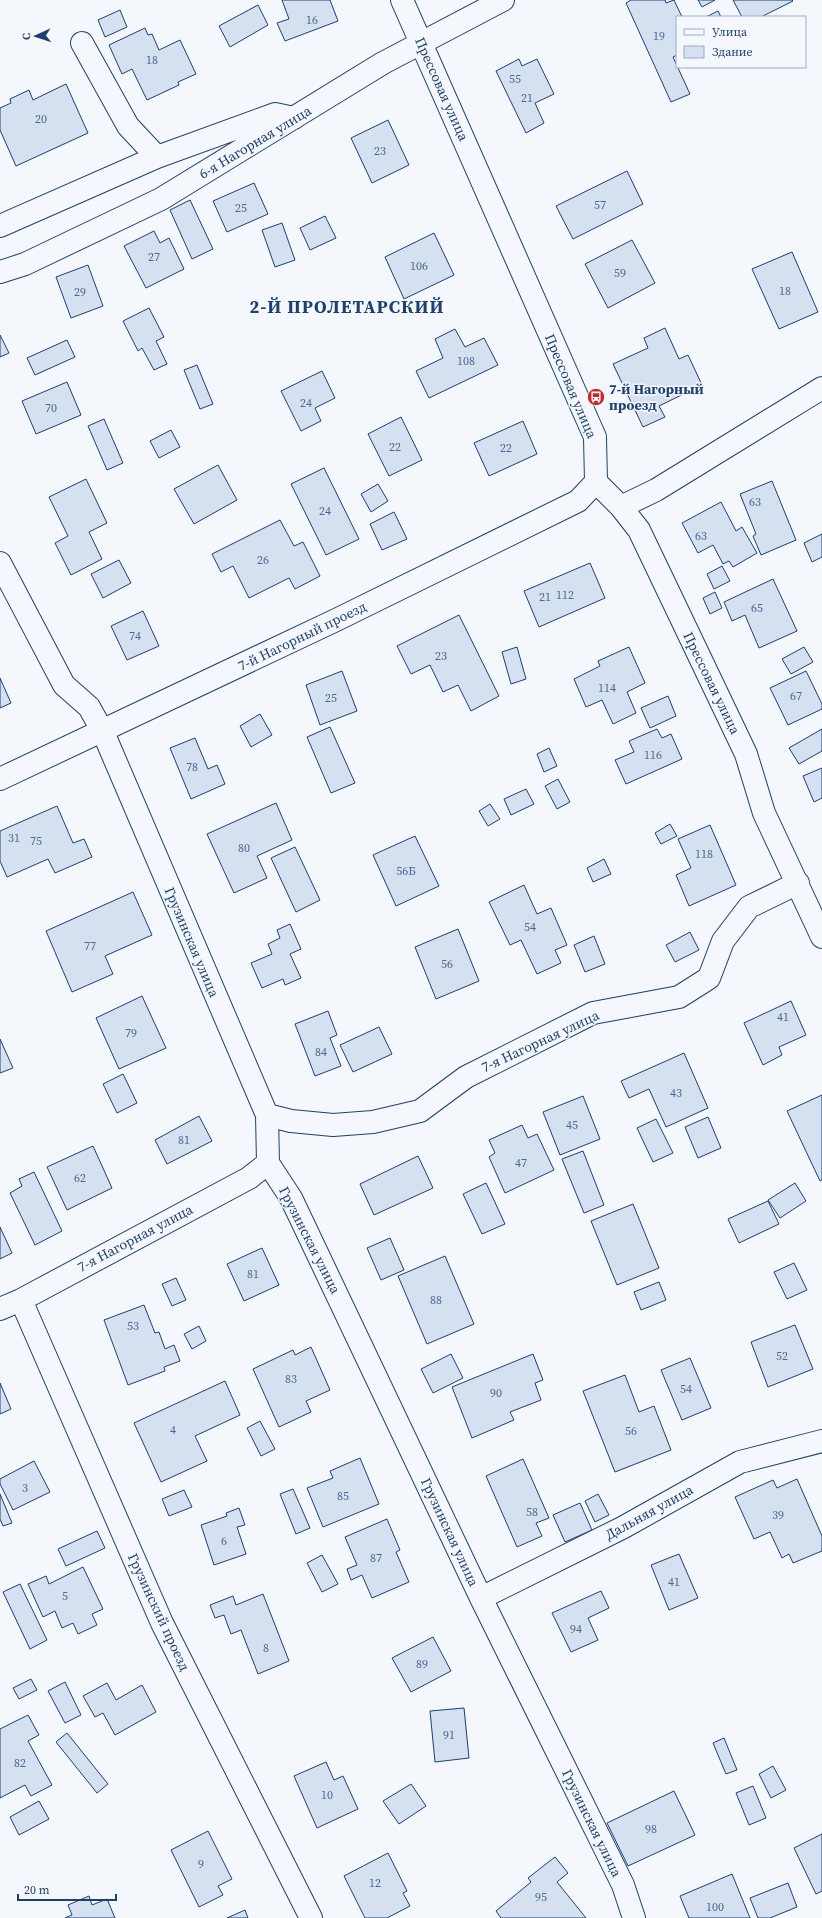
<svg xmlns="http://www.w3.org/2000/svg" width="822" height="1918" font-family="'Source Serif 4',serif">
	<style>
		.building { fill: #d5e0f0; stroke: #1d3f73 }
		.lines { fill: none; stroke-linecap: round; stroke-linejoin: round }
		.minor-casing { stroke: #1d3f73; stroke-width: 24 }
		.minor { stroke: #f4f7fb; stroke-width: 22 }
		.labels { text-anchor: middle; stroke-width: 3; stroke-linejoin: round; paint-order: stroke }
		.number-label { font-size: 12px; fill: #4b6792 }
		.street-label { font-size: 14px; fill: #1d3f73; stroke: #f4f7fb }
		.poi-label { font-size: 14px; font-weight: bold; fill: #1d3f73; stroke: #f4f7fb; text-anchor: start }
		.district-label { font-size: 18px; font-weight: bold; letter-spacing: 1px; fill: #1d3f73; stroke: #f4f7fb }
	</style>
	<rect width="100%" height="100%" fill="#f4f7fb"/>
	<!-- building -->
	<path class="building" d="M282,0H330L338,21L285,41L277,23L289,19Z
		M631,0H665L666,3L674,0L682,17H677V55L673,57L690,94L671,102L626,3Z
		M698,0H715L702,7Z
		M733,0H792L793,1L761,17H742Z
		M258,5L268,25L230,47L219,26Z
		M120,10L127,27L105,37L98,20Z
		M718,11L721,17H706Z
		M145,28L148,35L152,34L159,50L180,40L196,74L178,82L179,85L147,100L132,69L122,74L109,45Z
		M519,59L522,66L537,59L554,94L535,103L544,123L526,133L496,71Z
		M66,84L88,133L16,166L0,130V108L11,103L10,99L29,90L33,100Z
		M388,120L409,165L372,183L351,138Z
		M627,171L643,204L573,239L556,206Z
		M254,183L268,214L227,232L213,201Z
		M190,200L213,249L192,259L170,210Z
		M325,216L336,238L310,250L300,228Z
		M282,223L295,260L275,267L262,230Z
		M154,231L160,243L169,238L184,269L146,288L124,246Z
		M434,233L454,275L404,299L385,257Z
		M632,240L655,283L608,308L585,264Z
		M792,252L818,312L779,329L752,269Z
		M88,265L103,306L71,318L56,277Z
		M149,308L164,337L156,341L167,364L154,370L142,348L138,351L123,321Z
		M665,328L679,359L688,355L702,385L659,406L665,417L643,427L613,364L648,348L644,338Z
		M455,329L465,347L484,338L498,365L429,398L416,371L443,358L435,339Z
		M0,335L9,353L0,357Z
		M67,340L75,357L35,375L27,358Z
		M197,365L213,404L200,409L184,370Z
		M322,371L335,398L315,408L321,421L301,431L281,391Z
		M67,382L81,415L36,434L22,401Z
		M401,417L422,460L389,476L368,434Z
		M104,419L123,463L107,470L88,426Z
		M523,421L537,454L489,476L474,443Z
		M171,430L180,447L159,458L150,441Z
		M218,465L237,500L194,524L174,489Z
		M324,468L359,539L326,555L291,484Z
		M86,479L107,523L89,532L102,559L71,575L55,543L68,536L49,497Z
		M772,481L796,540L761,555L753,536L756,534L740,494Z
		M378,484L388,501L371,512L361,494Z
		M721,502L736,531L742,527L757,553L733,567L729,561L723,564L713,545L698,553L682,523Z
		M394,512L407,539L382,550L370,524Z
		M280,520L294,546L303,542L320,576L295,589L289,578L249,598L233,566L221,572L212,554Z
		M822,534V557L812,562L804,543Z
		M119,560L131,583L103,598L91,574Z
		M590,563L605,598L539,627L524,591Z
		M722,566L730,581L714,589L707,574Z
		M773,579L797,631L759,648L745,615L732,621L724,602Z
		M715,592L722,608L710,614L703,598Z
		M143,611L159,646L127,660L111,626Z
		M459,615L499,696L471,711L458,685L443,692L430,665L411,674L397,646Z
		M517,647L526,679L511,684L502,652Z
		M629,647L645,683L627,692L636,713L613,724L602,700L586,707L574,679L600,666L598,661Z
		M804,647L813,662L791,674L782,659Z
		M342,671L357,711L320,725L306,685Z
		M806,671L822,704V709L788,725L770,688Z
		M0,678L11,703L0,708Z
		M668,696L676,716L650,728L641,708Z
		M260,714L272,735L251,747L240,726Z
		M330,727L355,783L331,793L307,737Z
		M657,729L662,738L671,734L682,759L626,784L615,760L634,752L629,741Z
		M822,729V751L799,764L789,748Z
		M195,738L208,769L217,765L225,784L191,799L170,748Z
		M549,748L557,766L544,772L537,754Z
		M822,768V798L814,802L803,776Z
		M558,779L570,802L557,809L545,786Z
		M526,789L534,804L511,815L504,799Z
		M276,803L292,840L257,856L267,878L234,893L207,834Z
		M490,804L500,819L488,826L479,811Z
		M57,806L73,843L84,839L92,857L55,873L48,859L7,877L0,861V831Z
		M670,824L677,836L661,844L655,833Z
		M710,825L736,885L689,906L676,875L691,868L678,839Z
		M415,836L439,886L396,906L373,855Z
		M295,847L320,900L296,912L271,858Z
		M604,859L611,874L593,882L587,868Z
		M524,885L537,914L551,908L567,945L555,950L561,963L537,974L521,940L510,945L489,902Z
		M133,892L152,935L105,956L113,974L72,992L46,931Z
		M290,924L301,949L290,954L301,978L285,985L283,979L262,988L251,963L272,954L268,944L280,938L277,930Z
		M458,929L479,981L436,999L415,947Z
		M690,932L699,950L675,962L666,945Z
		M594,936L605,964L585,972L574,945Z
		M142,996L166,1048L119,1069L96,1018Z
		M791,1001L806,1035L779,1047L782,1055L763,1065L744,1023Z
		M328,1011L337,1035L330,1038L341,1066L315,1076L295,1024Z
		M379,1027L392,1054L353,1072L340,1045Z
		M0,1039L13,1068L0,1073Z
		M684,1053L708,1108L666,1127L649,1089L629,1098L621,1081Z
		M123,1074L137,1103L117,1113L103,1084Z
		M822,1095V1180L820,1181L787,1111Z
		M583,1096L600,1139L560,1155L543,1112Z
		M199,1116L212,1141L167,1164L155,1140Z
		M708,1117L721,1148L698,1158L685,1127Z
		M656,1119L673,1153L653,1162L637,1128Z
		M522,1125L528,1138L537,1134L554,1170L505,1193L489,1157L495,1153L489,1140Z
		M93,1146L112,1188L67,1210L47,1167Z
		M583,1151L604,1205L584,1213L562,1159Z
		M418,1156L433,1188L374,1215L360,1184Z
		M34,1172L62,1231L35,1245L10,1193L22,1186L19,1179Z
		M486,1183L505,1224L482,1234L463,1194Z
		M795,1183L806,1201L780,1218L768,1200Z
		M768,1201L779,1224L739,1243L728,1219Z
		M633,1204L659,1268L617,1285L591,1221Z
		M0,1227L12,1253L0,1259Z
		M390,1238L404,1270L381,1280L367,1248Z
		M262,1248L279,1285L244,1301L227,1264Z
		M445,1256L474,1324L427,1344L398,1276Z
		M794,1263L807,1290L787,1299L774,1272Z
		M176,1278L186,1300L172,1306L162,1284Z
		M659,1282L666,1300L641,1310L634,1292Z
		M144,1305L155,1333L159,1332L165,1349L174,1345L180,1361L164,1367L165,1371L128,1385L104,1320Z
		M795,1325L813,1369L768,1387L751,1342Z
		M199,1326L206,1341L192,1349L184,1334Z
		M311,1347L330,1390L306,1401L311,1412L279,1427L253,1369L293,1350L295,1355Z
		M451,1354L463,1378L433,1393L421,1369Z
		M533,1354L543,1380L535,1383L541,1400L510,1412L514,1420L472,1438L452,1387Z
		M690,1358L711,1408L682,1420L661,1370Z
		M625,1375L639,1412L654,1406L671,1450L615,1472L583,1391Z
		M225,1381L240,1415L195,1436L207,1461L161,1482L134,1423Z
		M0,1383L11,1409L0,1414Z
		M260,1421L275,1449L261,1456L247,1428Z
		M360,1458L379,1504L323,1527L307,1488L333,1478L330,1471Z
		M523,1459L549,1518L536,1523L542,1536L517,1547L486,1476Z
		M34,1461L50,1492L13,1510L0,1484V1479Z
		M797,1479L822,1536V1551L793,1563L789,1554L782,1558L770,1532L754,1539L735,1497L773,1480L777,1488Z
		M293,1489L310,1528L296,1534L280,1494Z
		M184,1490L192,1507L169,1516L162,1499Z
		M0,1494L12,1523L3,1526L0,1519Z
		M598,1494L609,1515L595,1522L585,1501Z
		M580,1503L592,1530L565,1542L553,1515Z
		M239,1508L245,1525L237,1527L246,1554L214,1565L201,1525L227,1516L226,1513Z
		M387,1519L400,1550L396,1552L409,1582L372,1598L362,1575L351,1580L347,1569L357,1565L345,1537Z
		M97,1531L105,1548L66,1566L58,1549Z
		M679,1554L698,1598L669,1610L651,1565Z
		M322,1555L338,1584L322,1592L307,1563Z
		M83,1567L103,1609L92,1614L97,1625L78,1634L73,1623L62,1628L55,1611L43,1617L28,1584L46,1576L49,1584Z
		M20,1584L47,1640L30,1649L3,1592Z
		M601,1591L609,1608L588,1618L598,1640L571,1652L552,1613Z
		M263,1594L289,1661L258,1674L241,1630L231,1634L224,1615L215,1618L210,1605L233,1596L236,1605Z
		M433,1637L451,1671L411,1692L392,1658Z
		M31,1679L37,1690L19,1699L13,1688Z
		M65,1682L81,1715L65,1723L48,1691Z
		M107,1683L116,1700L142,1685L156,1712L115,1735L103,1713L95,1717L83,1696Z
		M464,1708L469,1758L435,1762L430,1711Z
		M28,1715L39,1735L28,1741L52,1785L31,1796L25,1785L0,1798V1729Z
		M67,1733L108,1784L97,1793L56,1742Z
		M724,1738L737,1770L726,1774L713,1743Z
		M326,1762L334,1780L343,1776L358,1809L317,1828L294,1776Z
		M773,1766L786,1790L771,1798L759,1774Z
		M411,1784L426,1806L399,1824L383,1801Z
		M753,1786L766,1818L749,1825L736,1793Z
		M674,1791L695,1835L628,1866L607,1823Z
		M39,1801L49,1819L19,1835L10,1817Z
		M208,1831L232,1879L218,1886L223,1895L199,1907L171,1850Z
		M822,1834V1891L816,1894L794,1848Z
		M388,1853L407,1891L403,1893L410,1906L387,1918H365L344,1876Z
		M555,1857L568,1873L557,1882L586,1918H501L496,1911L531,1882L528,1878Z
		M732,1874L750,1918H689L680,1896Z
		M788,1883L797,1907L770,1918H758L750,1898Z
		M89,1896L92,1905L107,1899L115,1918H65L72,1915L68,1905Z
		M245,1910L248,1918H227Z"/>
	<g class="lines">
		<defs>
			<path id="minor" d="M402,0L595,437L596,482L621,507L639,530L746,754L764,813L822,937
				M82,43L128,126L157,157
				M0,226L157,157L275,114L294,118
				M0,272L25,264L161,199L383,63L503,0
				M621,507L656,490L822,388
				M0,563L64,685L89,707L103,732L267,1115L268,1163L291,1198L481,1598L623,1885L634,1918
				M0,779L334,621L578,501L596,482
				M267,1115L291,1121L333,1125L373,1122L420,1111L466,1077L593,1013L679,997L709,978L723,941L749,907L798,883
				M21,1300L162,1623L311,1918
				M0,1309L21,1300L249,1178L268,1163
				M481,1598L622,1528L740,1462L822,1441"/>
		</defs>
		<!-- minor casing -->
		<use href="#minor" class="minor-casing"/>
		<!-- minor -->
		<use href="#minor" class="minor"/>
	</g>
	<!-- icons -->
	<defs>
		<symbol id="bus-disc" viewBox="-11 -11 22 22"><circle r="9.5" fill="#c62828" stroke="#f4f7fb"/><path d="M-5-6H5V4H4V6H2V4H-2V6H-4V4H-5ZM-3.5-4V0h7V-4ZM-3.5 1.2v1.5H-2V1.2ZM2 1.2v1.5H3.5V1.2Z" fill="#fff"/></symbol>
	</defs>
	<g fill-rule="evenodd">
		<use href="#bus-disc" x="586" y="387" width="20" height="20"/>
	</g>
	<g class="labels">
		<!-- number labels -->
		<g class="number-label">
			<text x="312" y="24">16</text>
			<text x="659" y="40">19</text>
			<text x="152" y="64">18</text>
			<text x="515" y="83">55</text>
			<text x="527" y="102">21</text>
			<text x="41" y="123">20</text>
			<text x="380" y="155">23</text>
			<text x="600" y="209">57</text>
			<text x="241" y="212">25</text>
			<text x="154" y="261">27</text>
			<text x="419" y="270">106</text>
			<text x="620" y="277">59</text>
			<text x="785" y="295">18</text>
			<text x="80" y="296">29</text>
			<text x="466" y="365">108</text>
			<text x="306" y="407">24</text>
			<text x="51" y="412">70</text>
			<text x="395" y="451">22</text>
			<text x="506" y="452">22</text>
			<text x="755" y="506">63</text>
			<text x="325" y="515">24</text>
			<text x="701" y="540">63</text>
			<text x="263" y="564">26</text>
			<text x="565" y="599">112</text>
			<text x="545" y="601">21</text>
			<text x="757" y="612">65</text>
			<text x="135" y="640">74</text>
			<text x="441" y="660">23</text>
			<text x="607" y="692">114</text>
			<text x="796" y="700">67</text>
			<text x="331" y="702">25</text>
			<text x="653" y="759">116</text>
			<text x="192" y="771">78</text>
			<text x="14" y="842">31</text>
			<text x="36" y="845">75</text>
			<text x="244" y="852">80</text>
			<text x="704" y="858">118</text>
			<text x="406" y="875">56Б</text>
			<text x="530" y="931">54</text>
			<text x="90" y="950">77</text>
			<text x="447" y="968">56</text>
			<text x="783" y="1021">41</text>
			<text x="131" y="1037">79</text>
			<text x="321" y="1056">84</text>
			<text x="676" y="1097">43</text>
			<text x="572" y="1129">45</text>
			<text x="184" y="1144">81</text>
			<text x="521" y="1167">47</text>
			<text x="80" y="1182">62</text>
			<text x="253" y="1278">81</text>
			<text x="436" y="1304">88</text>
			<text x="133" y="1330">53</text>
			<text x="782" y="1360">52</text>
			<text x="291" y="1383">83</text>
			<text x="686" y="1393">54</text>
			<text x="496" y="1397">90</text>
			<text x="173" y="1434">4</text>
			<text x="631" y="1435">56</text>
			<text x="25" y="1492">3</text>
			<text x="343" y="1500">85</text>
			<text x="532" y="1516">58</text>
			<text x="778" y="1519">39</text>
			<text x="224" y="1545">6</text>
			<text x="376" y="1562">87</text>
			<text x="674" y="1586">41</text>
			<text x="65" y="1600">5</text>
			<text x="576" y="1633">94</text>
			<text x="266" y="1652">8</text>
			<text x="422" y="1668">89</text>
			<text x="449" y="1739">91</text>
			<text x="20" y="1767">82</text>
			<text x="327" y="1799">10</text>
			<text x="651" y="1833">98</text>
			<text x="201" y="1868">9</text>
			<text x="375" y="1887">12</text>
			<text x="541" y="1901">95</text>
			<text x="715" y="1911">100</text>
		</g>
		<!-- street labels -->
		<g class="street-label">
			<text transform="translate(442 89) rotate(66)" y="5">Прессовая улица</text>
			<text transform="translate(255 142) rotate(-31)" y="5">6-я Нагорная улица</text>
			<text transform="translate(571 386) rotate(67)" y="5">Прессовая улица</text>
			<text transform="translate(302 636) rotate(-26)" y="5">7-й Нагорный проезд</text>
			<text transform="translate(712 683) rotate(64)" y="5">Прессовая улица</text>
			<text transform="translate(192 942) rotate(67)" y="5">Грузинская улица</text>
			<text transform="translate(540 1041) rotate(-25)" y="5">7-я Нагорная улица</text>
			<text transform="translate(135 1238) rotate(-28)" y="5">7-я Нагорная улица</text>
			<text transform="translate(310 1240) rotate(63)" y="5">Грузинская улица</text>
			<text transform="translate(649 1512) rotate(-29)" y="5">Дальняя улица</text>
			<text transform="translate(450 1532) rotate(65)" y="5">Грузинская улица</text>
			<text transform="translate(159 1612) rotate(65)" y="5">Грузинский проезд</text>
			<text transform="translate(592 1823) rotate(64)" y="5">Грузинская улица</text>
		</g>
		<!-- poi labels -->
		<g class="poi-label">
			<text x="609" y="394">7-й Нагорный<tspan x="609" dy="16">проезд</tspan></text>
		</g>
		<!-- district labels -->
		<g class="district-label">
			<text x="347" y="313">2-Й ПРОЛЕТАРСКИЙ</text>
		</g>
	</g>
	<!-- legend -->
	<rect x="676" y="16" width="130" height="52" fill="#f4f7fb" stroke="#9eadc5"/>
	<rect x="684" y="29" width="20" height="6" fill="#f4f7fb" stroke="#9eadc5"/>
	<text x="712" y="36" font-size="12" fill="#1d3f73">Улица</text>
	<rect x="684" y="46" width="20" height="12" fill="#d5e0f0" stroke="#9eadc5"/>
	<text x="712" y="56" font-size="12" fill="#1d3f73">Здание</text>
	<!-- north arrow -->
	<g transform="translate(36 36) rotate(267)" stroke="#f4f7fb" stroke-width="3" paint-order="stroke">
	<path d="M0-3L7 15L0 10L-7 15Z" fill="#1d3f73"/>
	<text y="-6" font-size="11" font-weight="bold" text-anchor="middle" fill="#1d3f73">С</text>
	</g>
	<!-- scale -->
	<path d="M18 1894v6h98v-6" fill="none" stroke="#1d3f73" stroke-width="2"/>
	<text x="24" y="1894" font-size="12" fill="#1d3f73" stroke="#f4f7fb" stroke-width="3" paint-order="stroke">20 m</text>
</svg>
